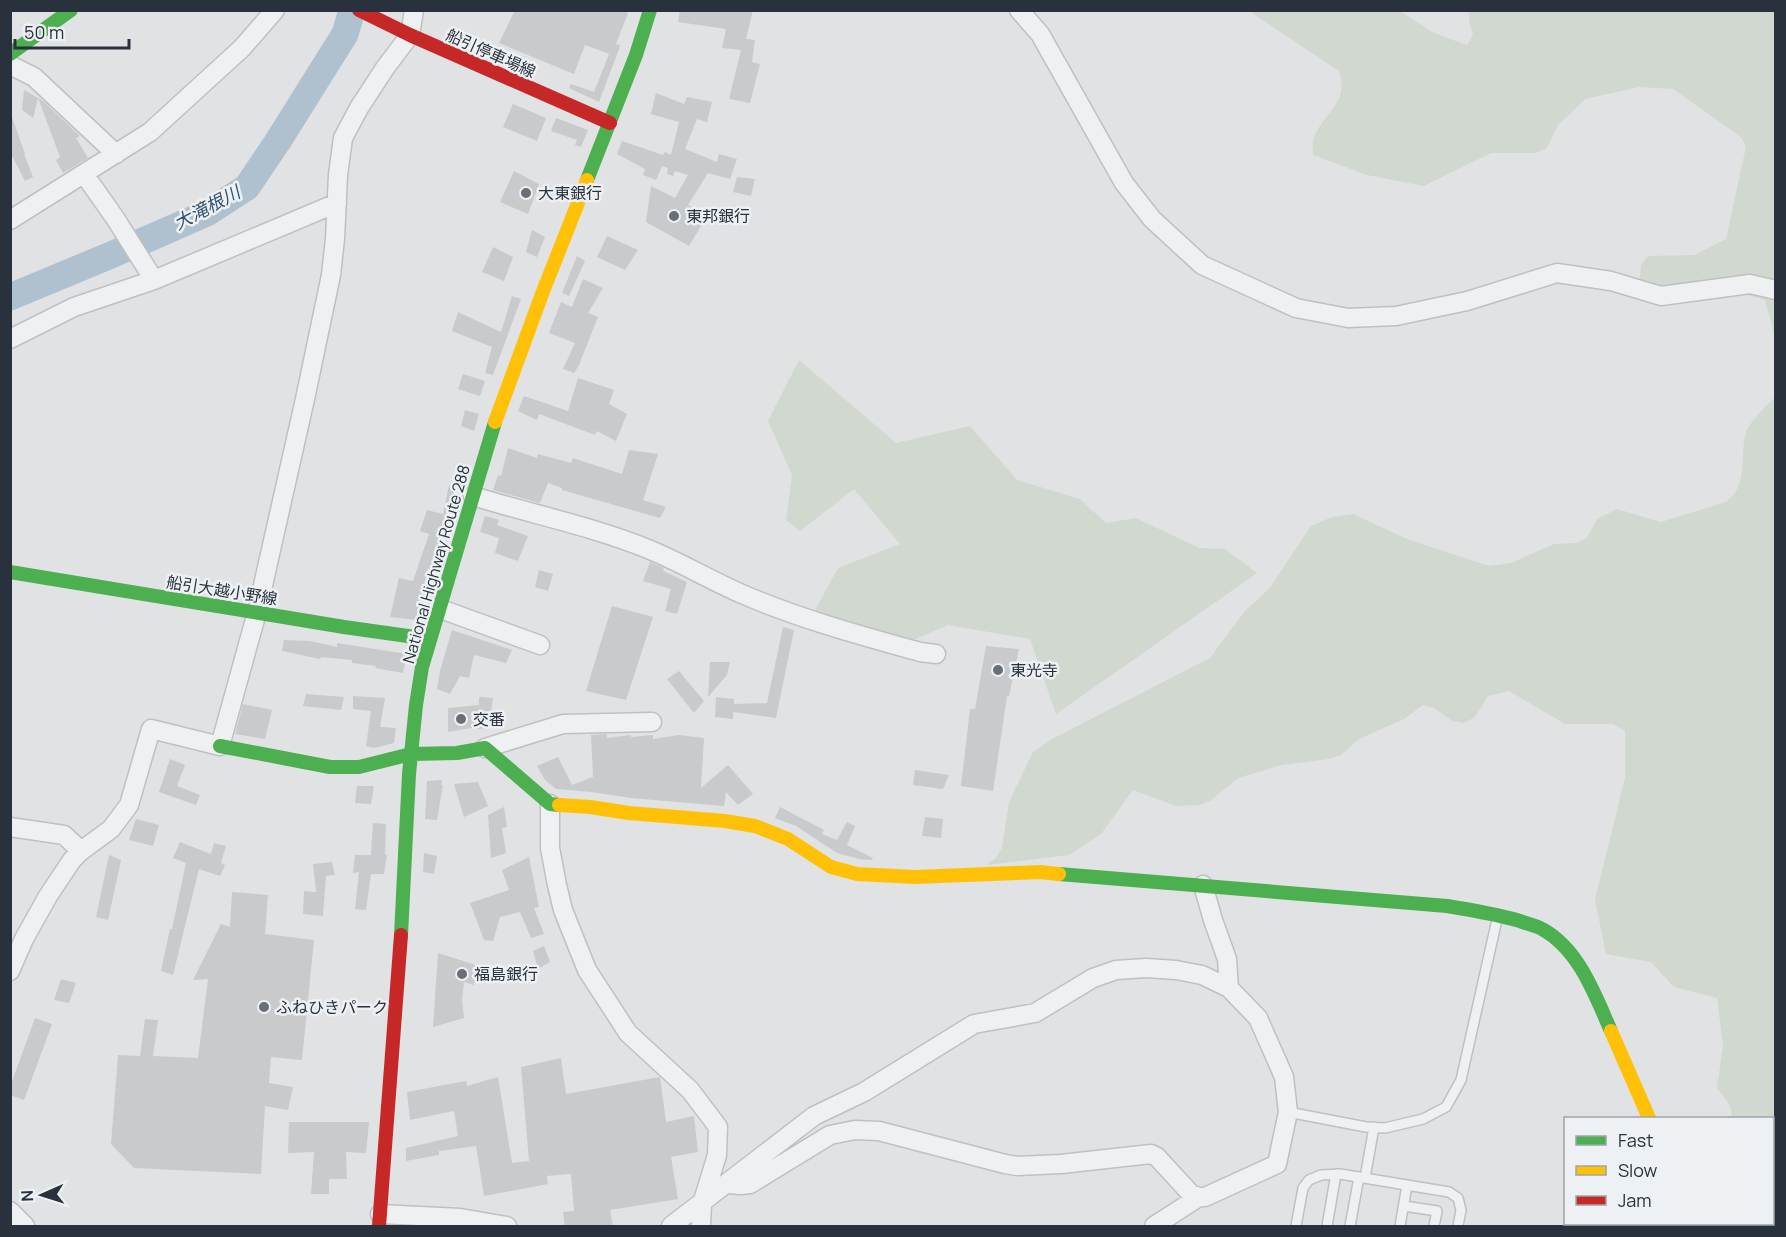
<svg xmlns="http://www.w3.org/2000/svg" width="1786" height="1237" font-family="Manrope,'Noto Sans JP',sans-serif">
	<style>
		.green { fill: #d1d8d0 }
		.lines { fill: none; stroke-linecap: round; stroke-linejoin: round }
		.river { stroke: #afc1ce; stroke-width: 27 }
		.building { fill: #c8cacc }
		.lane-casing { stroke: #bec0c2; stroke-width: 12 }
		.street-casing { stroke: #bec0c2; stroke-width: 21 }
		.lane { stroke: #eff0f1; stroke-width: 9 }
		.street { stroke: #eff0f1; stroke-width: 18 }
		.fast { stroke: #4caf50; stroke-width: 14 }
		.slow { stroke: #ffc107; stroke-width: 14 }
		.jam { stroke: #c62828; stroke-width: 14 }
		.poi-dot { fill: #686f77; stroke: #edf1f4; stroke-width: 2 }
		.labels { text-anchor: middle; stroke-width: 5; stroke-linejoin: round; paint-order: stroke }
		.street-label { font-size: 16px; fill: #28313c; stroke: #edf1f4 }
		.poi-label { font-size: 16px; fill: #28313c; stroke: #edf1f4; text-anchor: start }
		.water-label { font-size: 18px; font-style: italic; fill: #35536d; stroke: #edf1f4 }
	</style>
	<rect width="100%" height="100%" fill="#e0e2e4"/>
	<!-- green -->
	<path class="green" d="M1249,11H1400L1434,33L1467,45L1473,34L1469,21V11H1775V336L1765,300L1743,294L1659,297L1639,287L1641,265L1648,256L1695,255L1726,239L1746,147L1741,137L1673,89L1639,87L1585,99L1558,125L1547,148L1536,153H1491L1424,186L1367,175L1313,155C1313,151 1312,145 1313,141C1320,114 1351,104 1339,71Z
		M799,360L896,443L970,426L1017,480L1080,499L1106,523L1136,518L1199,548L1225,549L1257,573L1056,714L1030,639L948,625L911,641L814,612L838,568L900,544L854,489L800,531L786,520L792,475L768,421Z
		M1775,397V1179L1772,1176V1118H1732L1730,1105L1717,1088L1723,1045L1717,998L1674,987L1651,962L1606,954L1595,900L1625,778V731L1613,724H1565L1509,691L1488,696L1475,717L1464,723L1452,721L1434,708L1423,705L1404,719L1359,739L1341,755L1329,759L1282,765L1238,778L1210,801L1199,805L1176,806L1133,790L1101,834L1069,855L986,865L996,858L1002,848L1009,802L1033,752L1052,739L1210,658L1244,612L1269,589L1311,526L1332,517L1353,514L1407,539L1489,566L1511,563L1554,544L1576,543L1587,538L1597,519L1617,509L1661,522L1726,502C1749,485 1739,457 1746,433C1748,423 1768,405 1775,397Z"/>
	<g class="lines">
		<!-- river -->
		<path class="river" d="M10,297L111,255L207,213L247,187L278,141L345,34L352,10"/>
	</g>
	<!-- building -->
	<path class="building" d="M515,10H621L628,13L616,44L620,45L619,49L599,102L569,88L571,84L594,92L609,54L585,45L574,74L499,43Z
		M680,10H753L746,39L755,40L752,62L760,64L750,103L729,99L741,50L722,48L726,29L678,22Z
		M24,90L38,98L33,118L22,110Z
		M656,93L684,104L687,97L712,102L707,122L697,119L685,149L717,162L719,154L737,159L730,179L708,173L688,205L707,216L689,246L646,222L651,186L675,198L688,175L675,171L673,176L667,174L668,168L662,166L656,180L643,175L645,169L617,154L622,141L663,155L665,152L671,155L679,122L651,114Z
		M38,98L43,101L80,136L76,138L88,158L63,173L56,160L60,157Z
		M513,104L546,118L537,141L503,127Z
		M10,117H12L25,154H24L33,177L25,181L10,152Z
		M556,118L588,130L581,147L575,145L577,140L551,131Z
		M514,171L539,184L528,214L500,202Z
		M737,177L755,179L751,196L733,192Z
		M532,230L545,237L537,257L526,252Z
		M607,236L638,250L625,270L597,257Z
		M493,247L513,257L504,281L482,272Z
		M577,256L585,261L569,296L562,293Z
		M583,279L603,288L588,313L598,317L579,365L574,373L563,369L575,343L549,333L561,302L572,307Z
		M512,296L521,299L493,375L485,373L492,347L452,331L458,312L501,332Z
		M463,374L485,381L480,396L458,389Z
		M578,378L614,390L609,404L627,414L616,441L597,431L595,435L539,414L537,420L518,411L524,396L568,411Z
		M465,410L479,414L474,431L461,426Z
		M508,448L537,458L538,454L571,463L573,458L622,474L629,450L658,454L643,500L666,507L660,518L562,490V488L548,483L540,503L493,490L498,475L501,476Z
		M449,485L456,486L431,570L428,568L416,620L390,617L399,578L413,581L429,534L420,531L427,510L443,514Z
		M485,516L499,520L497,525L528,536L518,561L495,553L499,538L480,532Z
		M650,562L664,568L663,571L687,582L677,614L665,611L671,589L643,581Z
		M539,570L553,574L548,591L535,587Z
		M612,606L653,617L626,700L586,691Z
		M783,627L794,630L776,718L733,712V719L715,717L716,697L734,699V704L767,703Z
		M452,630L512,650L506,663L474,655L469,678L460,676L450,694L437,689L440,671Z
		M284,640L310,641L337,647V643L407,654L403,673L375,668L376,666L352,663V660L321,657L320,659L282,651Z
		M986,646L1019,649L1009,696H1007L993,791L961,786L970,709H975Z
		M710,662H730L727,675L708,697Z
		M679,671L704,701L694,713L667,679Z
		M306,694L344,697L341,710L303,706Z
		M353,696L385,698L380,727L396,728L394,743L374,748L366,746L371,711L353,709Z
		M479,697L493,698L489,728L477,729V727L448,732V708L479,705Z
		M243,704L272,710L265,739L235,734Z
		M607,734V738L631,735V737L653,735V739L679,735L704,738L701,788L728,765L753,794L738,805L726,792L724,806L631,798L591,792L556,789L545,780L537,766L558,757L572,785L593,777L591,735Z
		M170,759L185,765L177,786L200,795L196,805L159,792Z
		M915,770L949,775L943,789L913,785Z
		M442,780L441,785H443L437,820L425,819L427,781Z
		M478,782L488,806L464,817L454,784Z
		M357,786H374L371,804L355,803Z
		M504,807L507,827L502,828L506,853L491,858L488,815Z
		M780,807L824,830L822,834L837,840L847,822L855,826L847,845L873,858L872,860L859,859L837,853L796,826L775,818Z
		M925,817L943,819L941,838L922,836Z
		M136,819L159,825L153,846L129,840Z
		M373,823L386,824L385,855H387L384,874H371L366,910L355,909L359,872L353,873L355,855H371Z
		M180,842L211,854L214,843L226,846L221,863L225,865L220,876L199,869L173,975L161,971L170,929H172L186,863L173,858Z
		M424,853L437,856L434,874L423,872Z
		M109,855L121,860L108,920L96,917Z
		M529,857L539,907L534,908L544,934L531,938L520,912L500,917L493,941L484,940L470,903L509,890L502,870Z
		M332,862L335,875L326,876L323,916L303,914L304,891L316,892L313,864Z
		M232,892L268,895L265,934L314,940L302,1060L271,1057L269,1083L293,1087L288,1110L265,1106L261,1174L134,1168L111,1144L118,1055L140,1056L145,1019L158,1020L153,1056L198,1058L208,979L193,980L221,924L230,927Z
		M544,946L550,962L538,969L533,951Z
		M438,953L479,966L474,985L464,982L462,1000L464,1018L433,1027Z
		M61,979L76,983L69,1003L54,1000Z
		M35,1018L52,1024L24,1100L10,1095V1087Z
		M561,1058L566,1094L660,1077L666,1122L694,1116L698,1152L671,1157L678,1199L610,1210L613,1227H565L563,1212L574,1211L571,1174L547,1176L548,1184L484,1196L476,1146L439,1151V1155L406,1161V1148L458,1136L454,1111L410,1120L407,1092L466,1081L467,1086L498,1077L512,1163L529,1161L521,1067Z
		M289,1122H369L366,1153L346,1152L347,1179H329V1194H311L314,1152L288,1153Z"/>
	<g class="lines">
		<defs>
			<path id="lane" d="M1288,1112L1366,1127L1385,1128L1423,1119L1446,1107L1461,1080L1498,915
				M1365,1178L1374,1127
				M1404,1206L1437,1211L1434,1226
				M1296,1226L1303,1188L1309,1180L1321,1175L1340,1174L1449,1192L1458,1198L1461,1210L1458,1226
				M1327,1226L1336,1174
				M1350,1226L1359,1177
				M1400,1226L1407,1185"/>
			<path id="street" d="M1019,10L1040,34L1124,183L1152,219L1202,265L1296,308L1348,318L1396,316L1467,301L1557,273L1611,281L1661,296L1750,284L1776,290
				M10,65L34,77L116,154
				M84,174L115,218L154,280
				M10,220L150,132L242,48L275,10
				M10,339L74,307L154,280L337,203
				M473,496C531,514 591,526 648,549C680,562 710,580 742,594C800,619 859,635 920,652L936,654
				M438,608L540,645
				M485,748L563,724L652,722
				M550,804V848L557,885L563,910L587,970L628,1033L690,1090L718,1127L717,1155L702,1204L701,1226
				M10,827L64,835L81,851
				M10,971L24,939L48,896L72,860L81,851L111,829L129,805L151,729L220,746L257,612L305,399L331,275L335,239L338,175L343,138L359,108L385,68L410,35L414,10
				M727,1184L741,1185L750,1184L830,1135L855,1130L879,1131L1005,1164L1017,1166L1061,1164L1151,1154L1157,1157L1191,1194L1199,1197H1205L1277,1164L1288,1112L1284,1077L1258,1018L1229,988L1227,959L1213,920L1203,885
				M10,1211L25,1226
				M380,1214L460,1218L507,1226
				M1687,1224L1688,1226
				M671,1226L814,1116L864,1092L974,1024L1035,1013L1093,978L1116,970L1146,968L1176,970L1202,975L1229,988
				M1154,1226L1199,1197"/>
		</defs>
		<!-- lane casing -->
		<use href="#lane" class="lane-casing"/>
		<!-- street casing -->
		<use href="#street" class="street-casing"/>
		<!-- lane -->
		<use href="#lane" class="lane"/>
		<!-- street -->
		<use href="#street" class="street"/>
		<!-- fast -->
		<path class="fast" d="M10,54L71,10
			M587,180L636,55L650,10
			M10,572L344,627L429,639
			M220,746L330,767H359L411,754L457,753L485,748L550,804L559,805
			M1059,874L1447,906C1472,910 1496,914 1520,921C1527,924 1535,925 1542,929C1579,949 1595,995 1611,1031
			M401,935L409,774L416,705L422,667L495,422"/>
		<!-- slow -->
		<path class="slow" d="M495,422L542,294L587,180
			M559,805L590,807L629,813L725,821L755,826L788,839L831,867L857,874L915,877L1040,872L1059,874
			M1611,1031L1649,1118"/>
		<!-- jam -->
		<path class="jam" d="M359,10L410,35L610,123
			M379,1226L401,935"/>
	</g>
	<!-- markers -->
	<g class="poi-dot">
		<circle cx="526" cy="193" r="6"/>
		<circle cx="674" cy="216" r="6"/>
		<circle cx="998" cy="670" r="6"/>
		<circle cx="461" cy="719" r="6"/>
		<circle cx="462" cy="974" r="6"/>
		<circle cx="264" cy="1007" r="6"/>
	</g>
	<g class="labels">
		<!-- street labels -->
		<g class="street-label">
			<text transform="translate(491 53) rotate(24)" y="6">船引停車場線</text>
			<text transform="translate(436 564) rotate(-74)" y="6">National Highway Route 288</text>
			<text transform="translate(222 590) rotate(9)" y="6">船引大越小野線</text>
		</g>
		<!-- poi labels -->
		<g class="poi-label">
			<text x="538" y="199">大東銀行</text>
			<text x="686" y="222">東邦銀行</text>
			<text x="1010" y="676">東光寺</text>
			<text x="473" y="725">交番</text>
			<text x="474" y="980">福島銀行</text>
			<text x="276" y="1013">ふねひきパーク</text>
		</g>
		<!-- water labels -->
		<g class="water-label">
			<text transform="translate(207 208) rotate(-28)" y="6">大滝根川</text>
		</g>
	</g>
	<!-- border -->
	<rect width="1786" height="1237" fill="none" stroke="#28313c" stroke-width="24"/>
	<!-- legend -->
	<rect x="1564" y="1117" width="210" height="108" fill="#edf1f4" stroke="#9ea4aa" stroke-width="1.5"/>
	<rect x="1576" y="1136" width="30" height="9" fill="#4caf50" stroke="#9ea4aa" stroke-width="1.5"/>
	<text x="1618" y="1147" font-size="18" fill="#28313c">Fast</text>
	<rect x="1576" y="1166" width="30" height="9" fill="#ffc107" stroke="#9ea4aa" stroke-width="1.5"/>
	<text x="1618" y="1177" font-size="18" fill="#28313c">Slow</text>
	<rect x="1576" y="1196" width="30" height="9" fill="#c62828" stroke="#9ea4aa" stroke-width="1.5"/>
	<text x="1618" y="1207" font-size="18" fill="#28313c">Jam</text>
	<!-- north arrow -->
	<g transform="translate(42 1195) rotate(267)" stroke="#edf1f4" stroke-width="4.5" paint-order="stroke">
	<path d="M0-4.5L10 22L0 15L-10 22Z" fill="#28313c"/>
	<text y="-9" font-size="16" font-weight="bold" text-anchor="middle" fill="#28313c">N</text>
	</g>
	<!-- scale -->
	<path d="M15 39v9h114v-9" fill="none" stroke="#28313c" stroke-width="3"/>
	<text x="24" y="39" font-size="18" fill="#28313c" stroke="#edf1f4" stroke-width="4.5" paint-order="stroke">50 m</text>
</svg>
